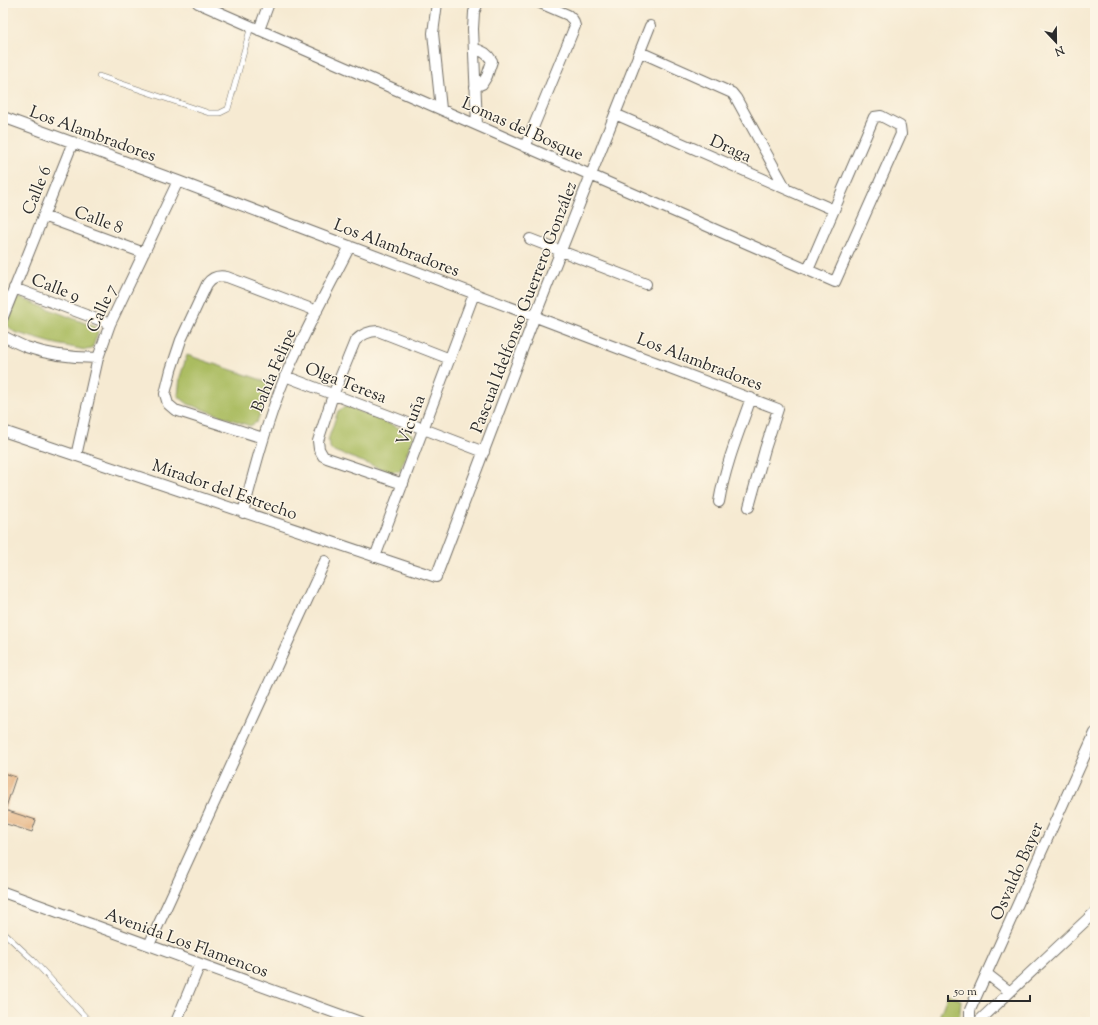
<svg xmlns="http://www.w3.org/2000/svg" width="1098" height="1025" font-family="'Sorts Mill Goudy',serif">
	<style>
		.green { fill: #aabc60; stroke: #6a7446 }
		.building { fill: #e3ac77 }
		.lines { fill: none; stroke-linecap: round; stroke-linejoin: round }
		.lane-casing { stroke: #726e65; stroke-width: 6 }
		.street-casing { stroke: #726e65; stroke-width: 12 }
		.lane { stroke: #fff; stroke-width: 5 }
		.street { stroke: #fff; stroke-width: 10 }
		.labels { text-anchor: middle; stroke-width: 3; stroke-linejoin: round; paint-order: stroke }
		.street-label { font-size: 17px; fill: #2b2b2b; stroke: #fcf5e5 }
	</style>
	<rect width="100%" height="100%" fill="#fcf5e5"/>
	<filter id="ink" filterUnits="userSpaceOnUse"><feTurbulence type="fractalNoise" baseFrequency=".025" numOctaves="2"/><feDisplacementMap in="SourceGraphic" scale="8" xChannelSelector="R" yChannelSelector="G"/><feConvolveMatrix kernelMatrix="1 2 1 2 8 2 1 2 1" color-interpolation-filters="sRGB"/></filter>
	<filter id="wash" filterUnits="userSpaceOnUse"><feTurbulence type="fractalNoise" baseFrequency=".012" numOctaves="4" result="noise"/><feDisplacementMap in="SourceGraphic" scale="16" xChannelSelector="R" yChannelSelector="G"/><feGaussianBlur stdDeviation="0.9" result="paint"/><feColorMatrix in="noise" values="0 0 0 0 0 0 0 0 0 0 0 0 0 0 0 0 0 1.4 0 .05"/><feComposite in="paint" operator="in"/></filter>
	<g filter="url(#wash)">
		<rect width="100%" height="100%" fill="#f6ead2"/>
		<!-- green -->
		<path class="green" d="M21,298L95,327L98,332L92,349L85,350L52,343L14,332L7,325L16,299Z
			M187,355L271,383L257,422L250,426L188,404L178,396L180,377Z
			M347,406L411,433L413,437L400,471L390,472L331,450L328,440L338,411Z
			M948,994L961,1000L959,1022H937Z"/>
		<g id="blocks">
			<!-- building -->
			<path class="building" d="M3,773L16,777L5,810L36,820L32,832L3,823Z"/>
		</g>
	</g>
	<g filter="url(#ink)">
		<use href="#blocks" fill-opacity="0" stroke="#726e65" stroke-width="1"/>
		<g class="lines">
			<defs>
				<path id="lane" d="M99,76L209,113H220L228,109L251,26
					M3,932L33,960L90,1022"/>
				<path id="street" d="M198,3L835,282L901,134L900,126L881,116L874,117L808,270
					M437,3L433,33L441,109
					M259,30L269,3
					M474,49C482,50 488,54 492,61L487,76L482,84L475,87
					M640,52L732,93L736,98L786,189
					M615,114L834,210
					M3,117L178,181L778,409L765,449L749,507
					M477,125L473,29L474,12L478,3
					M525,147L575,26L573,20L568,15L540,3
					M43,216L144,253
					M530,239L646,284
					M14,288L110,324
					M3,317L73,142
					M3,336C11,340 18,344 26,347C49,355 74,358 98,358
					M285,376L484,452
					M3,431L436,577L535,316L650,26
					M263,438L175,410L168,404L165,394L171,370L181,340L207,284C212,277 218,275 227,277L317,311
					M76,456L98,358L110,324L178,181
					M403,484L327,458L323,456L319,449L318,441L333,395L355,341C362,334 369,331 378,331L450,359
					M719,502C725,466 739,432 751,398
					M243,513C255,467 267,421 285,377C304,332 328,289 350,246
					M375,557L474,294
					M3,892L360,1022
					M149,945L325,561
					M987,974L1010,992
					M176,1022L200,964
					M970,1022V1010L1095,733
					M978,1022L1095,912"/>
			</defs>
			<!-- lane casing -->
			<use href="#lane" class="lane-casing"/>
			<!-- street casing -->
			<use href="#street" class="street-casing"/>
			<!-- lane -->
			<use href="#lane" class="lane"/>
			<!-- street -->
			<use href="#street" class="street"/>
		</g>
	</g>
	<g class="labels">
		<!-- street labels -->
		<g class="street-label">
			<text transform="translate(523 128) rotate(24)" y="6">Lomas del Bosque</text>
			<text transform="translate(93 133) rotate(20)" y="6">Los Alambradores</text>
			<text transform="translate(731 148) rotate(24)" y="6">Draga</text>
			<text transform="translate(36 190) rotate(-68)" y="6">Calle 6</text>
			<text transform="translate(99 219) rotate(20)" y="6">Calle 8</text>
			<text transform="translate(397 247) rotate(21)" y="6">Los Alambradores</text>
			<text transform="translate(56 287) rotate(21)" y="6">Calle 9</text>
			<text transform="translate(523 307) rotate(-69)" y="6">Pascual Idelfonso Guerrero González</text>
			<text transform="translate(101 308) rotate(-66)" y="6">Calle 7</text>
			<text transform="translate(700 361) rotate(21)" y="6">Los Alambradores</text>
			<text transform="translate(273 370) rotate(-67)" y="6">Bahía Felipe</text>
			<text transform="translate(346 382) rotate(21)" y="6">Olga Teresa</text>
			<text transform="translate(410 420) rotate(-69)" y="6">Vicuña</text>
			<text transform="translate(225 489) rotate(19)" y="6">Mirador del Estrecho</text>
			<text transform="translate(1016 871) rotate(-66)" y="6">Osvaldo Bayer</text>
			<text transform="translate(187 942) rotate(20)" y="6">Avenida Los Flamencos</text>
		</g>
	</g>
	<!-- margin -->
	<rect width="1098" height="1025" fill="none" stroke="#fcf5e5" stroke-width="16"/>
	<!-- north arrow -->
	<g transform="translate(1056 42) rotate(158)" stroke="#fcf5e5" stroke-width="3" paint-order="stroke">
	<path d="M0-3L7 15L0 10L-7 15Z" fill="#2b2b2b"/>
	<text y="-6" font-size="11" font-weight="bold" text-anchor="middle" fill="#2b2b2b">N</text>
	</g>
	<!-- scale -->
	<path d="M948 995v6h82v-6" fill="none" stroke="#2b2b2b" stroke-width="2"/>
	<text x="954" y="995" font-size="12" fill="#2b2b2b" stroke="#fcf5e5" stroke-width="3" paint-order="stroke">50 m</text>
</svg>
